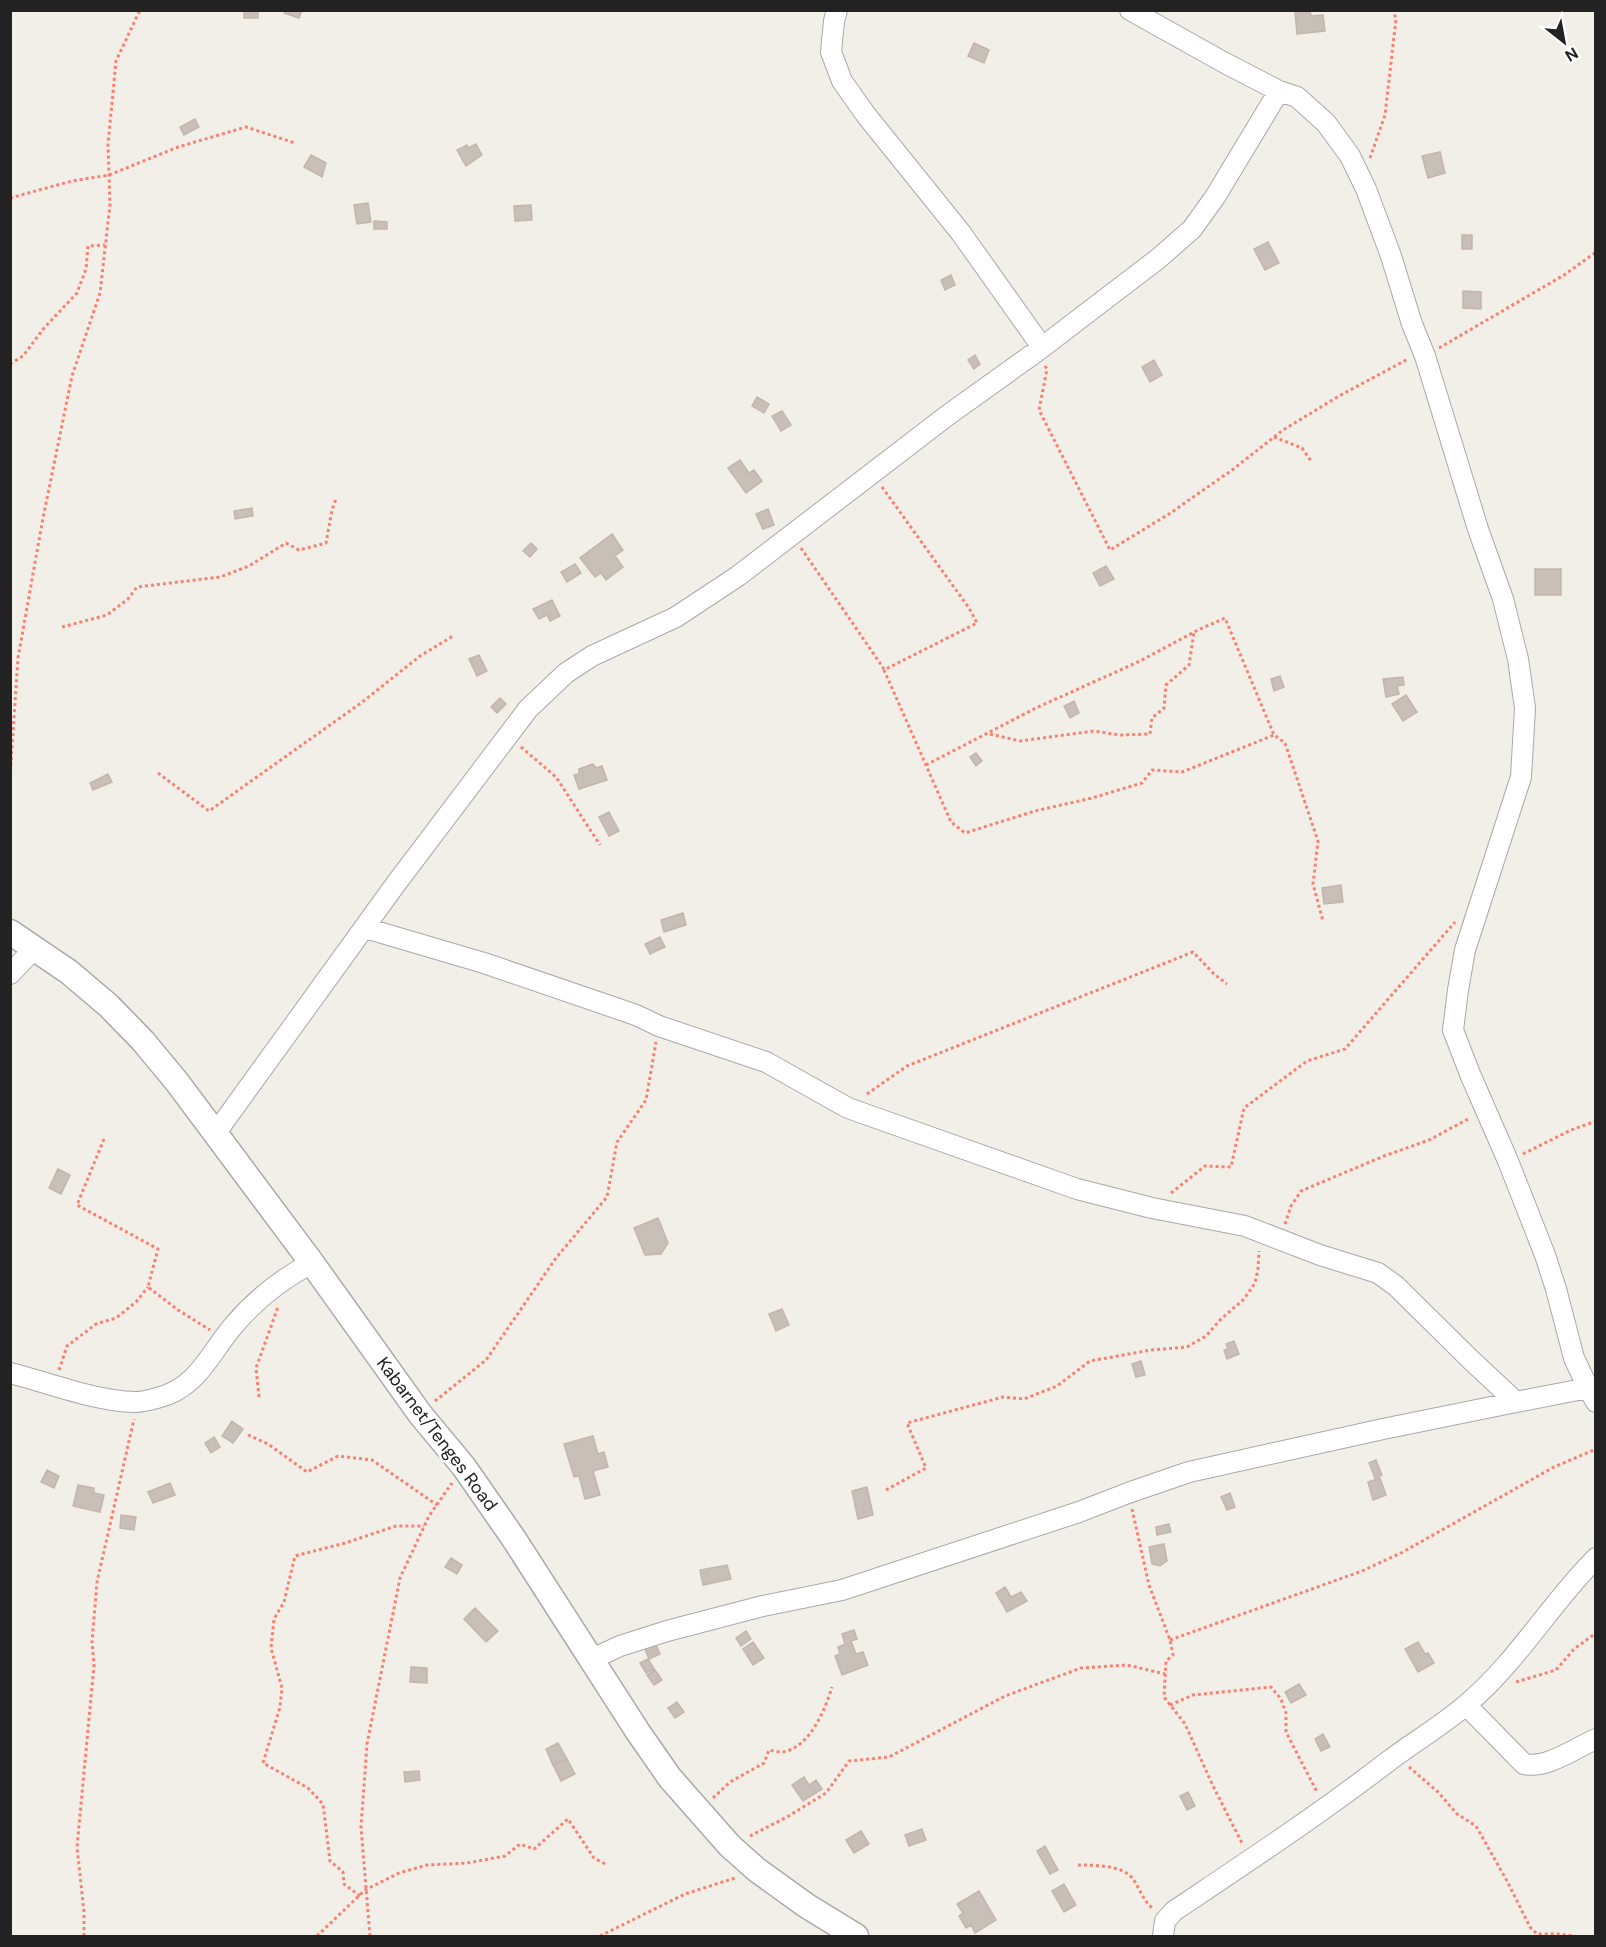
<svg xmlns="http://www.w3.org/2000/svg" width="1606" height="1947" font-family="'DM Sans',sans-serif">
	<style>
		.building { fill: #c7bfb8; stroke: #c4b6ab; stroke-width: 1.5 }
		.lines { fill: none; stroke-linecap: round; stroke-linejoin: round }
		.minor-casing { stroke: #a9a9a9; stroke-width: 22 }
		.tertiary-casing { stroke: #a9a9a9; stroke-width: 27 }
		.path { stroke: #fa8072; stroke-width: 3; stroke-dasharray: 3 3; stroke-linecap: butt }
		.minor { stroke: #fff; stroke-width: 20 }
		.tertiary { stroke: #fff; stroke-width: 24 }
		.labels { text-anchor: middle; stroke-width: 5; stroke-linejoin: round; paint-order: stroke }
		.street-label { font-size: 18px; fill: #222; stroke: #fff }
	</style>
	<rect width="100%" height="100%" fill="#f2efe9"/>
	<!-- building -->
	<path class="building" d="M244,10H258V18H244Z
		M285,10H302L299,18L284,13Z
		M1310,10L1311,16L1323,15L1325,31L1297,34L1295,12Z
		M974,43L989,50L984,63L968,56Z
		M195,119L199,127L184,135L180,127Z
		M476,144L482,155L466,166L457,150L467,145L468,148Z
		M1440,152L1445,173L1428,178L1422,156Z
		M311,155L326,163L322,177L304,167Z
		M368,203L371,222L357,224L354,205Z
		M531,205L532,220L515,221L514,206Z
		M374,221L387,222V229H374Z
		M1462,235H1472V249H1462Z
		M1268,242L1279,263L1265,270L1254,249Z
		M951,275L955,285L945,290L941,280Z
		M1463,291L1481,292V309L1463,308Z
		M975,355L980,364L974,369L968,360Z
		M1154,360L1162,375L1150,382L1142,367Z
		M757,397L769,404L764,413L752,406Z
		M782,411L791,425L781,431L772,416Z
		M740,460L749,473L754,470L762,481L746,493L728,468Z
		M252,508L253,516L235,519L234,511Z
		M768,509L774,525L763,529L756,514Z
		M612,534L623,550L615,556L623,567L606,580L601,573L595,577L580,558Z
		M531,543L537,549L530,557L523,551Z
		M575,564L581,573L567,582L561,572Z
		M1106,566L1114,579L1100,586L1093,573Z
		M1535,569H1561V595H1535Z
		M552,600L560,616L550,621L547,615L539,619L533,609Z
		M479,655L487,671L477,676L469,659Z
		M1280,676L1284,687L1274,691L1271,679Z
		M1403,677L1404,685L1397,686L1399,694L1386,697L1383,679Z
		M1406,695L1417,712L1403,721L1392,704Z
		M500,698L506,704L497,713L491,707Z
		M1074,701L1079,713L1070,718L1064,706Z
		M976,753L982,761L976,766L970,757Z
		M593,764L596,768L602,766L607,780L579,789L574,775L579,774V769Z
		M108,774L112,782L93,790L90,783Z
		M609,812L619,831L609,836L599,817Z
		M1341,885L1343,902L1324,904L1322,888Z
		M683,913L686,925L664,932L661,920Z
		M660,937L665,947L650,954L645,944Z
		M58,1169L70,1175L61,1194L49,1188Z
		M658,1218L668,1243L661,1254L645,1255L634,1228Z
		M782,1309L789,1325L776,1331L769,1314Z
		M1234,1341L1239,1354L1227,1359L1224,1350L1228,1349L1226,1344Z
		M1141,1361L1145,1375L1136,1377L1132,1364Z
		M232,1421L243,1429L233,1443L222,1436Z
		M593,1436L598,1454L604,1452L608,1467L593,1471L600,1495L585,1499L579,1476L574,1477L564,1444Z
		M214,1437L220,1447L211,1453L205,1443Z
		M1376,1460L1382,1475L1375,1478L1369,1463Z
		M47,1470L59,1476L54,1488L41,1482Z
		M1380,1478L1386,1495L1373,1500L1368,1482Z
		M170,1483L175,1495L153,1503L148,1492Z
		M78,1485L94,1488V1493L104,1495L100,1512L73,1506Z
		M867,1487L873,1515L858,1519L852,1491Z
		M1230,1493L1235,1507L1227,1510L1221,1497Z
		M121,1515L136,1517L134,1530L120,1528Z
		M1169,1524L1171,1532L1157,1535L1156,1527Z
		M1164,1544L1167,1561L1160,1566L1152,1564L1149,1547Z
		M451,1558L462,1565L457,1574L445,1567Z
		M727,1565L731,1579L703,1585L700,1570Z
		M1005,1587L1011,1597L1021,1592L1027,1601L1007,1612L996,1593Z
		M475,1608L498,1631L486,1642L464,1619Z
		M854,1630L857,1639L851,1641L856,1654L863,1652L868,1665L842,1675L835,1656L840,1654L838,1647L845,1644L842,1634Z
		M746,1631L751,1639L741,1646L736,1638Z
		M653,1638L660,1654L649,1659L642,1642Z
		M753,1642L764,1658L753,1665L743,1649Z
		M1418,1642L1425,1654L1428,1653L1434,1663L1418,1672L1405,1649Z
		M648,1659L654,1669L646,1673L640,1663Z
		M411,1667L427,1668V1683L410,1682Z
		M655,1670L662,1680L654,1685L647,1675Z
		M1299,1684L1306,1695L1291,1703L1285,1692Z
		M677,1702L684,1712L675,1718L668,1708Z
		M1323,1734L1330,1747L1321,1751L1315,1739Z
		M558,1743L567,1759L553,1765L546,1749Z
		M567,1759L575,1774L561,1781L553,1765Z
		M419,1771L420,1780L405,1782L404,1772Z
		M804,1777L809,1785L816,1780L822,1789L803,1801L792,1785Z
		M1188,1792L1195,1806L1187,1810L1180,1796Z
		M922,1829L926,1840L909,1846L905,1835Z
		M861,1831L869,1844L854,1853L846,1840Z
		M1045,1846L1058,1870L1050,1874L1037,1851Z
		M1064,1884L1076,1905L1064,1912L1052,1891Z
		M979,1891L996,1920L975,1933L971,1925L966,1928L959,1916L963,1913L957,1904Z"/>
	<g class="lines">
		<defs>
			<path id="minor" d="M837,10L834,21L831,52L842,81L866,115L961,233L1042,347
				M1130,10L1225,63L1279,91L1297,97L1326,123L1350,156L1366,189L1391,256L1412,324L1425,356L1478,529L1503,599L1518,659L1525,708L1521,777L1465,950L1458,990L1453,1030L1470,1074L1508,1161L1545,1255L1556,1289L1574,1358L1588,1388
				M365,928L484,963L636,1015L659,1026L766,1062L848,1108L1077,1189L1152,1208L1245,1226L1320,1255L1378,1273L1396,1286L1471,1360L1516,1402L1588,1388L1596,1402
				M10,974L34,949
				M215,1134L395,885L528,709L566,673L592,656L676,617L738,576L948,415L1036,352L1159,258L1192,229L1215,197L1279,91
				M10,1373C50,1383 94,1401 135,1402C142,1402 150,1400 157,1398C198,1388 209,1354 234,1325C256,1299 283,1278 312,1263
				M592,1659L620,1646L667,1631L763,1606L842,1590L1079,1512L1128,1493L1189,1472L1383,1429L1516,1402
				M1466,1705L1524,1764C1547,1769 1575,1748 1596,1739
				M1163,1936L1165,1921L1174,1911C1247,1862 1320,1814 1390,1760C1415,1741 1443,1725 1467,1704C1517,1662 1550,1604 1596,1558"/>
			<path id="tertiary" d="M10,932L69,972L109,1006L143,1041L177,1082L312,1263L420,1414L464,1467L514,1539L638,1732L670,1778L730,1846L757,1870L807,1906L856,1936"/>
		</defs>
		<!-- minor casing -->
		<use href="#minor" class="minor-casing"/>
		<!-- tertiary casing -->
		<use href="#tertiary" class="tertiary-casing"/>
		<!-- path -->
		<path class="path" d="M1370,158L1385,115L1396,19L1393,10
			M10,198L72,181L109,175L178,147L246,127L295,143
			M1439,348L1564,275L1596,252
			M10,364L23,356L44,328L77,293L86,269L88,246L105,245
			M1045,366L1047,369L1039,410L1110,550L1169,514L1232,470L1283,430L1339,396L1408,359
			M1274,437L1302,448L1311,461
			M882,487L969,608L977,623L884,670L951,822L965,833L1035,811L1092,798L1142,783L1152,770L1182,772L1274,735
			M801,548L884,669
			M62,627L107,615L128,599L137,587L220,577L249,566L286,543L299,550L326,543L332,510L336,499
			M990,734L1020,741L1094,731L1120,735L1150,734L1152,718L1164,708L1166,685L1189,665L1194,632
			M521,747L556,777L600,845
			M926,765L1036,708L1140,661L1198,630L1225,618L1274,735L1285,743L1318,841L1313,884L1323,921
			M158,773L209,811L361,703L420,656L453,636
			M10,778L18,658L43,518L72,376L100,293L110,205L108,144L116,61L140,10
			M867,1094L907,1066L1193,952L1214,974L1227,984
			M104,1139L77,1205L158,1249L148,1287L178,1310L210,1330
			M1523,1154L1571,1130L1596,1121
			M1171,1193L1205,1166L1231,1167L1244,1108L1307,1061L1345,1049L1455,922
			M1285,1224L1291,1206L1301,1191L1384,1156L1429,1140L1470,1118
			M59,1370L67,1346L96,1324L116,1318L136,1302L148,1287
			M259,1397L256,1368L278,1307
			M435,1401L486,1360L556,1258L607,1197L617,1142L646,1100L656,1042
			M248,1435L268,1444L307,1472L338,1456L372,1460L437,1505
			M886,1490L926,1468L907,1423L1003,1397L1024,1399L1057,1386L1090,1361L1151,1350L1187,1347L1206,1336L1220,1320L1244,1299L1255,1283L1258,1269L1259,1251
			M1132,1509L1149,1585L1170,1640L1173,1655L1166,1661L1164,1697L1185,1724L1213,1786L1243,1845
			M1170,1640L1362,1571L1401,1553L1554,1467L1596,1449
			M1516,1682L1556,1670L1574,1649L1596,1633
			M1170,1705L1193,1695L1271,1687L1281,1699L1286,1713V1732L1317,1792
			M1409,1767L1438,1792L1457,1814L1476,1826L1507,1881L1530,1927L1537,1934H1557L1575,1936
			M713,1798L730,1782L764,1763L769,1750C773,1751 778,1752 783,1752C810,1747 825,1710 832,1687
			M750,1836L787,1817L826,1793L849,1761L889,1757L1005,1696L1081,1668L1127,1665L1165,1674
			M1078,1865C1094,1865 1123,1865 1133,1879C1140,1889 1143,1900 1152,1908
			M360,1896L344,1884L343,1872L330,1861L323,1804L308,1788L263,1763L280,1707L282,1688L271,1648L274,1619L284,1602L295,1556L345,1543L396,1526H424
			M84,1936V1912L77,1847L94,1665L92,1642L97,1582L134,1419
			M317,1936L365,1890L399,1873L427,1865L467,1863L505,1856L520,1844L534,1849L568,1819L594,1858L605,1864
			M370,1936L361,1827L367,1744L400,1578L429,1516L452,1483
			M600,1936L685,1894L735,1878"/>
		<!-- minor -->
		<use href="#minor" class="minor"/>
		<!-- tertiary -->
		<use href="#tertiary" class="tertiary"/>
	</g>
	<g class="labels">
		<!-- street labels -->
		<g class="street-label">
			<text transform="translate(437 1434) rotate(53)" y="6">Kabarnet/Tenges Road</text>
		</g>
	</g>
	<!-- border -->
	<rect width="1606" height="1947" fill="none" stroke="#222222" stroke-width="24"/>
	<!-- north arrow -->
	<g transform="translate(1564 42) rotate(149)" stroke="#ffffff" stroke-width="4.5" paint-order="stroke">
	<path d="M0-4.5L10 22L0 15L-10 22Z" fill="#222222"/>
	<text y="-9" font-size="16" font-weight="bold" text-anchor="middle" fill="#222222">N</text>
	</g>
</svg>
